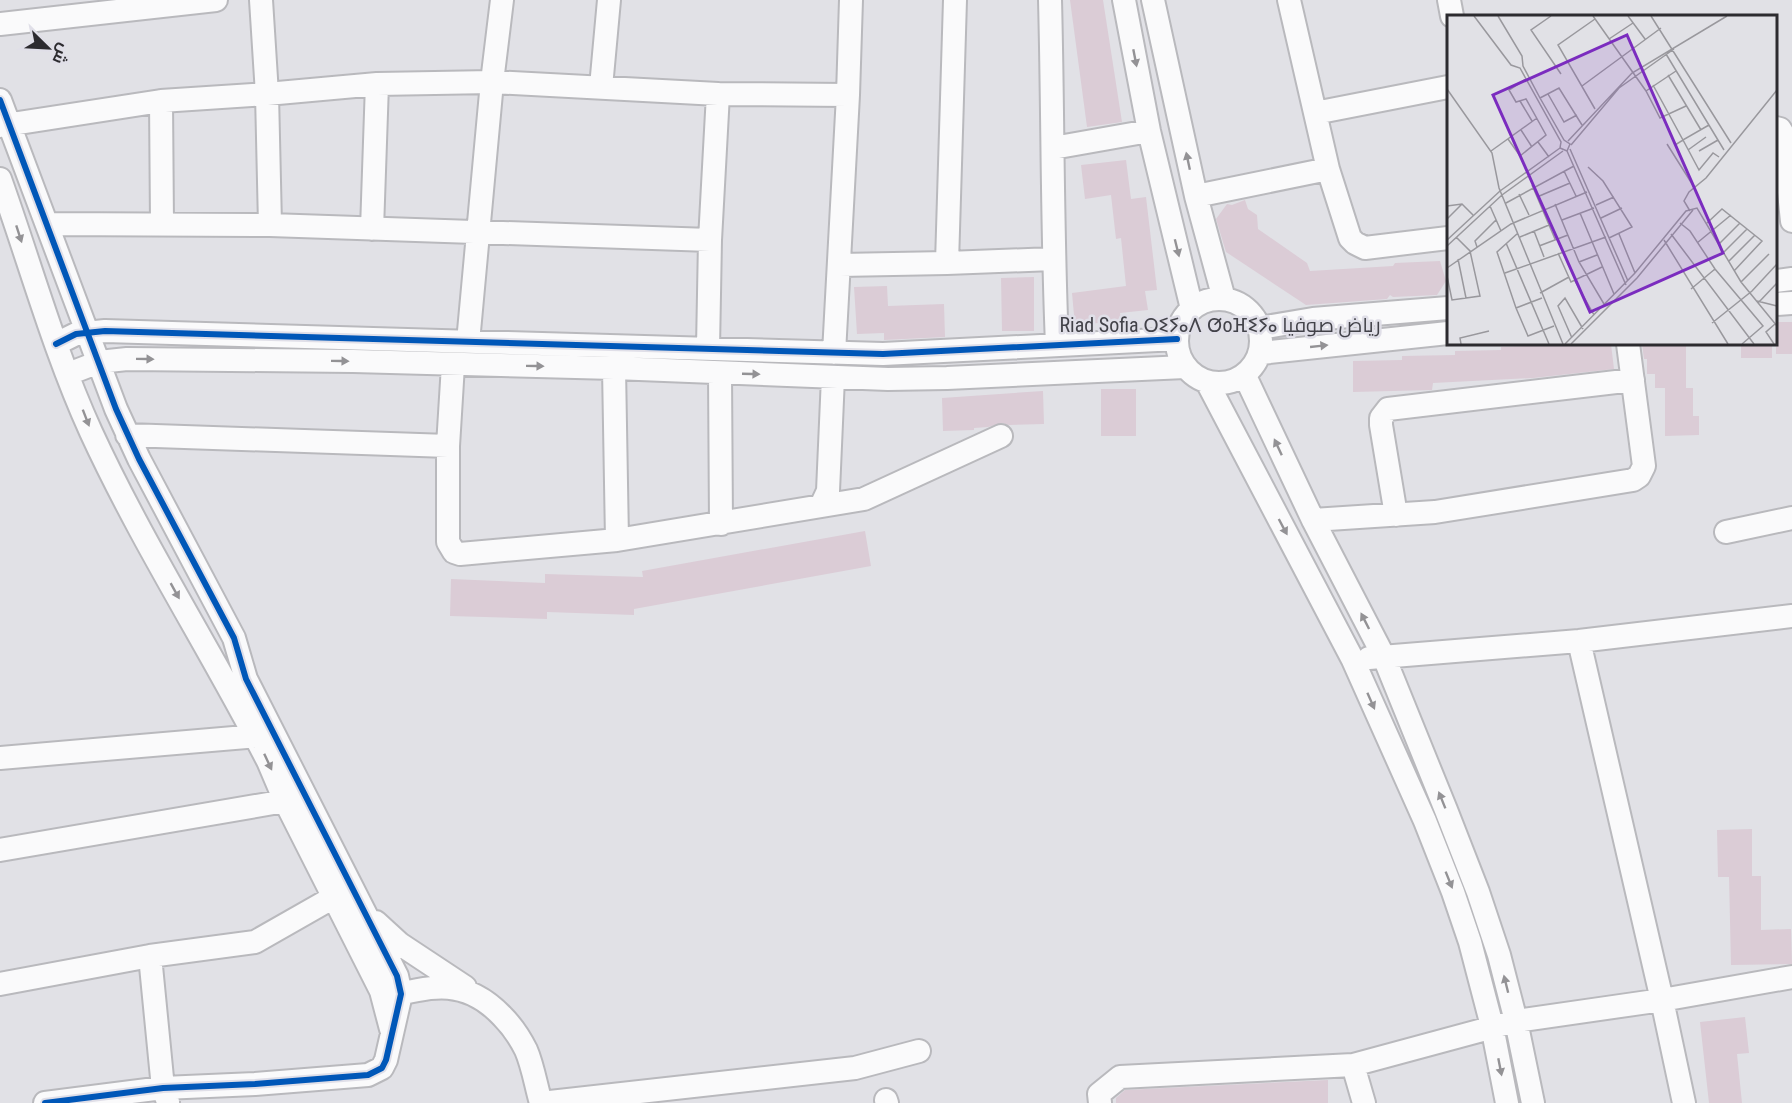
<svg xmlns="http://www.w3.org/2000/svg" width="1792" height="1103" font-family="'Roboto Condensed',Cairo,'Noto Sans Tifinagh',sans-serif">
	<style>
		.building { fill: #dbccd6 }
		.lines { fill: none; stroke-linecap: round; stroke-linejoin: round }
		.minor-casing { stroke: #b9b9bd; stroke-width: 26 }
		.minor { stroke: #fafafb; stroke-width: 22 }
		.cycleway-casing { stroke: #e0dfe8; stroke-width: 10 }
		.cycleway { stroke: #0057b8; stroke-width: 6 }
		.oneway { fill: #939295 }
		.labels { text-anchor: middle; stroke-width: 5; stroke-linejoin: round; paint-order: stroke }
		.neighbourhood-label { font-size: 20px; fill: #424249; stroke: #e0dfe8 }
		.inset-road { fill: none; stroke: #99989d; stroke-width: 1.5 }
		.view { fill: #7b2cbf; fill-opacity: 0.15; stroke: #7b2cbf; stroke-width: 3 }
		.inset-edge { fill: none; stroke: #2c2b2f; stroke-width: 3 }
	</style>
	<rect width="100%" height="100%" fill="#e1e1e6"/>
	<!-- building -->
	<path class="building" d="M1070,0H1103L1122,122L1087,127Z
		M1126,160L1131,199L1146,197L1157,290L1145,291L1148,310L1120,313L1121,320L1075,326L1072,293L1126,286L1121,238L1116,239L1111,195L1085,199L1081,165Z
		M1245,200L1248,209L1257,215L1258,229L1307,263L1310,271L1393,266L1395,263L1440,261L1446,281L1437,295L1393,297L1390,295L1387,299L1306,305L1226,252L1216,219L1227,204L1232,205Z
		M1034,277V331H1002L1001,278Z
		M887,286L888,306L944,304L945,337L884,340V333L857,334L854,287Z
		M1776,322H1792V354H1776Z
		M1553,344H1611L1614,369L1533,378L1433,383L1432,390L1353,392V361L1402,360V356L1455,355V351L1501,350V347L1553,345Z
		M1642,344H1686V388H1693V416H1699V435L1665,436V388H1655V374H1647V359H1644Z
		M1741,344H1772V358H1741Z
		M1101,389H1136V436H1101Z
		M1043,391L1044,424L1009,425L1002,423L988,427L974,428V430L943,431L942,398Z
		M865,531L871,566L634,609V615L547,612V619L450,616L451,579L545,583V574L643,577L642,571Z
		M1752,829V876H1761V930L1791,929L1792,964L1731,965L1729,877H1718L1717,830Z
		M1745,1017L1749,1053L1737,1054L1742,1103H1709L1700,1022Z
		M1328,1080V1103H1116V1098L1125,1090Z"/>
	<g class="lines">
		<defs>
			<path id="minor" d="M261,0L267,94L270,225
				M1050,0C1053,115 1052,229 1057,344
				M1124,0L1149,131L1192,309
				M1153,0L1196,196L1224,299
				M1289,0L1328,169L1350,238L1355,243L1365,248L1448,238
				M1449,0L1452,16
				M0,24L216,0
				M601,87L609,0
				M0,100L116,409L139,459L234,638L246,679L397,976L401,994L386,1060L382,1068L368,1075L255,1084L163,1088L45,1103
				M161,101L162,224
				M1315,113L1448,87
				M0,126L161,101L267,94L377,84L492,82L718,94L848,95
				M1776,128L1780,129L1783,134L1792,221
				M1053,148L1149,131
				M0,179C30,263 54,351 91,432C143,545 211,650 268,761L285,801L381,991L391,1029
				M1196,196L1328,169
				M47,224L270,225L710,240
				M372,229L377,84
				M947,263L955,0
				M840,265L947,263L1053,259
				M1776,281L1792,279
				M1177 341a42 42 0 1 1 84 0a42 42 0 1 1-84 0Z
				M1776,304L1792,303
				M1260,328L1313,319L1448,308
				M468,342L492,82L502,0
				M56,344L76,334L105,331L883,354L1177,339
				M708,348L710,240L718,94
				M834,353L848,95L851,0
				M1261,353L1448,333
				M453,365L448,446V542L454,552L460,554L617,540L864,499L1001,436
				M614,368L617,540
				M720,373L721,524
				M68,374L99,362L127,359L353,361L614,368L888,379L947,378L1185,367
				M1245,376L1313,520L1384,657L1446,810L1478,892L1499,955L1516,1021L1533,1103
				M1207,382L1353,660L1425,821L1453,892L1470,942L1492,1026L1507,1103
				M127,435L448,446
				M821,506L828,491L833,377
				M1396,515L1381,425V418L1388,409L1633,380
				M1313,520L1435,512L1633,480L1639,476L1644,466L1628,344
				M1726,532L1792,518
				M1579,641L1662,1000L1684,1103
				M1369,658L1579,641L1792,616
				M0,758L269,735
				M0,850L285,801
				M376,922L400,944L465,987
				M150,956L163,1088L168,1102
				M0,984L150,956L255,942L334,897
				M387,998C432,984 467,979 502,1016C511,1025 520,1038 526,1050C533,1066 536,1086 541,1103
				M1353,1065L1364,1103
				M886,1100L887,1103
				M541,1103L855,1068L919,1051
				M1100,1103L1099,1094L1120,1077L1353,1065L1516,1021L1662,1000L1792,977"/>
		</defs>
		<!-- minor casing -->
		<use href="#minor" class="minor-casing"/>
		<!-- minor -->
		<use href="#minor" class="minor"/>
		<defs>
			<path id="cycleway" d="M0,100L116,409L139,459L234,638L246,679L397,976L401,994L386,1060L382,1068L368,1075L255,1084L163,1088L45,1103
				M56,344L76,334L105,331L883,354L1177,339"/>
		</defs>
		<!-- cycleway casing -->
		<use href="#cycleway" class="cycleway-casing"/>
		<!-- cycleway -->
		<use href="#cycleway" class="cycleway"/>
	</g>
	<!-- one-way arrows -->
	<defs><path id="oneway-solid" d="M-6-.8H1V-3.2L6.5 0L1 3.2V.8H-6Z" transform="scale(1.5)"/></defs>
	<g class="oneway">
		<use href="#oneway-solid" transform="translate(1135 58) rotate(79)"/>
		<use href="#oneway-solid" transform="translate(1188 161) rotate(-102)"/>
		<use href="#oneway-solid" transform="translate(19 234) rotate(72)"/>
		<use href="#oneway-solid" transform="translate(1177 248) rotate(76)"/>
		<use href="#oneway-solid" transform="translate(1319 346) rotate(-6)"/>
		<use href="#oneway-solid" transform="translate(145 359) rotate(1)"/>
		<use href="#oneway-solid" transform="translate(340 361) rotate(1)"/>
		<use href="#oneway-solid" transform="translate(535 366) rotate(1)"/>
		<use href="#oneway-solid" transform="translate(751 374) rotate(2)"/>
		<use href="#oneway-solid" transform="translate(86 418) rotate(69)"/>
		<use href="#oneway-solid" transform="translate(1278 447) rotate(-115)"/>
		<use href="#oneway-solid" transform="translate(1283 527) rotate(62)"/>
		<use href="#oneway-solid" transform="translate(175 591) rotate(61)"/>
		<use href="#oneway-solid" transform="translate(1365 621) rotate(-117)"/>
		<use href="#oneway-solid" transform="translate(1371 701) rotate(66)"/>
		<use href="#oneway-solid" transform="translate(268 762) rotate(65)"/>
		<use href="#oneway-solid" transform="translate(1442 800) rotate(-112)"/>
		<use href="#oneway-solid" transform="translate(1449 880) rotate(68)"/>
		<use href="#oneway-solid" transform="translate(1506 984) rotate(-104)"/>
		<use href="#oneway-solid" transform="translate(1500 1067) rotate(79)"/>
	</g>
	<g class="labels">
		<!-- neighbourhood labels -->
		<g class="neighbourhood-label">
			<text x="1220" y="332">Riad Sofia ⵔⵉⵢⴰⴷ ⵚoⴼⵉⵢⴰ رياض صوفيا</text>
		</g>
	</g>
	<!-- overview -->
	<g transform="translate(1447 15)">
		<rect width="330" height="330" fill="#e1e1e6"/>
		<path class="inset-road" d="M27,1L64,50L73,53L114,127L113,133L120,136L123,129L117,125L93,83L76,51L75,41L51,1M104,1L84,15L114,59M146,1L199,76L213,103L239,91M181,1L198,24M204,1L284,128M162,24L186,8M219,39L277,135M221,60L254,115M206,70L236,125L262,110M135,71L214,13M0,74L45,138L52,173L116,329M199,76L229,56M101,79L117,107L130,100M93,83L112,73L135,110M73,86L85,106M148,94L111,30L148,4M74,115L85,132M61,124L73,141L99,120L79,84L69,87L62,75L79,64M121,126L185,58L280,1M91,127L102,142M220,129L247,172M124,130L172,73L227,34M228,130L236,125L252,155L266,138L272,142M123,134L181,266M241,135L259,122M44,136L90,103M120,136L179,270M252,136L271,125M141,152L156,166L185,212L162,223M117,156L129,181M85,170L108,224M72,179L82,200M90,182L123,168M59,188L127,151M108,189L132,247L157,289M149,190L167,182M0,191L15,189L26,200M43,191L54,216M243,196L237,186L242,177L259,163L330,75M133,198L167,279M154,203L175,193M0,204L15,189M115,205L147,193M233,208L243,216L268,254L316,311L295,329M260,208L275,194L315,226L287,256M87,216L97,242M71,218L50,237L69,293L81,321L107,311M172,219L188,258M224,219L307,329M73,222L102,210M0,225L53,176L113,133M217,225L281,329M59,228L102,329M250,228L284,200M272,229L293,208M0,231L55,180L116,136M92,231L121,220M30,232L28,226L49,205M277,237L300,214M111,238L124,267L155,252M11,244L19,283M282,246L308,220M132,247L150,240M0,253L64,209L140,177M58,258L159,222M0,261L5,285L33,281L23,236L9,222M128,266L147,300M294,267L322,239M244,274L268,254M93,278L122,262M310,286L330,291M312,287L330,268M69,293L95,283M265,308L305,276L330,249M125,323L111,291L118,283L136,314M14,329L13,323L42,316M118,329L188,258L239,196L250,193L294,267L330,311M124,329L190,263L246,195M327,329L319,317L328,309"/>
		<path class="view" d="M180,20L276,238L143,297L46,80Z"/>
		<rect width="330" height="330" class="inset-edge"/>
	</g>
	<!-- north arrow -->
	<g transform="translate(48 48) rotate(114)" stroke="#e0dfe8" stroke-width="4.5" paint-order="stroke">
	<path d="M0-4.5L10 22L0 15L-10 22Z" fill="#2c2b2f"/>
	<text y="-9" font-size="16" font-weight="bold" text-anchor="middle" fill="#2c2b2f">ش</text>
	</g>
</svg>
